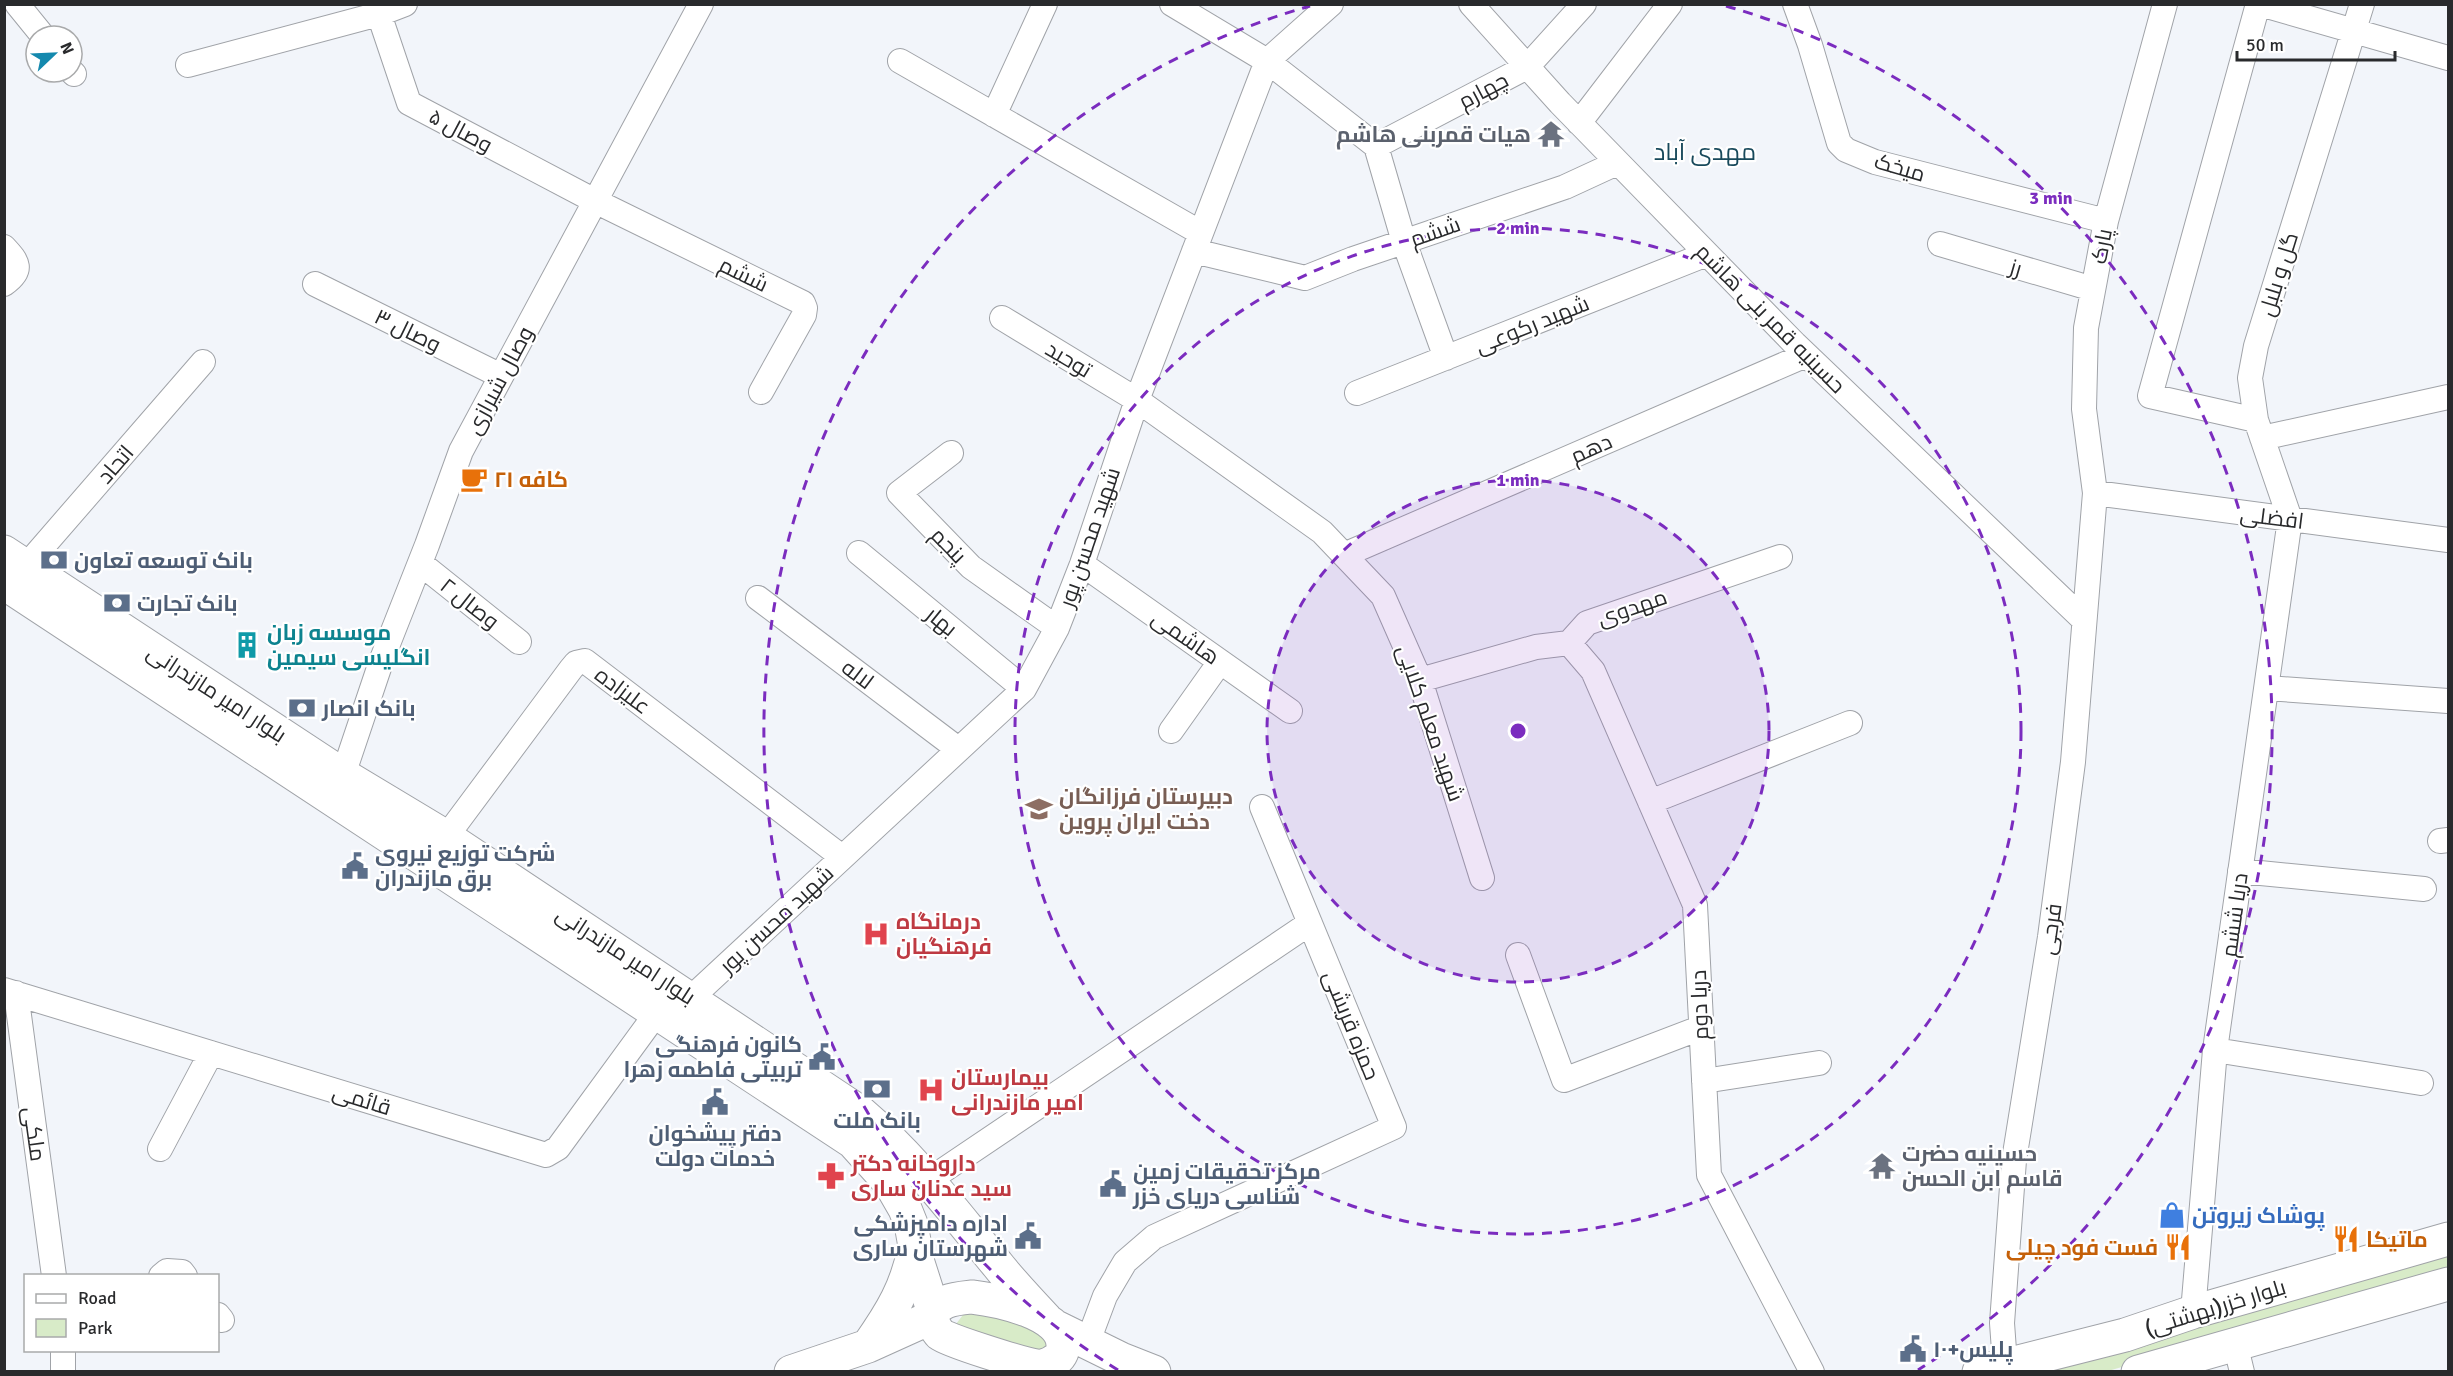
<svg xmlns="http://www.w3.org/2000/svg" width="2453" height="1376" font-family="Signika,Cairo,sans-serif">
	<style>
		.green { fill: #d8ebc8 }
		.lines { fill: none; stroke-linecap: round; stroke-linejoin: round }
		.minor-casing { stroke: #a0a3a8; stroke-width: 26 }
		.secondary-casing { stroke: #a0a3a8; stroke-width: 35 }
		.primary-casing { stroke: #a0a3a8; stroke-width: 35 }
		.minor { stroke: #fff; stroke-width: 24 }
		.secondary { stroke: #fff; stroke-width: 33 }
		.primary { stroke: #fff; stroke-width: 33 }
		.ring { fill: none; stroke: #7b2cbf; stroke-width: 3; stroke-dasharray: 10 8 }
		.labels { text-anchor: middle; stroke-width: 4.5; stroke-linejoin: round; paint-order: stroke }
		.street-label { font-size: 22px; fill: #292a2c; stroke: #fff }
		.worship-label { font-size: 22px; font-weight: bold; fill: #5b616d; stroke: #fff; text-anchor: end }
		.food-label { font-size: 22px; font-weight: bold; fill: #c56008; stroke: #fff; text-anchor: start }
		.service-label { font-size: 22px; font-weight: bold; fill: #4e5e75; stroke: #fff; text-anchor: start }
		.culture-label { font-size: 22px; font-weight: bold; fill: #0d838f; stroke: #fff; text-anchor: start }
		.education-label { font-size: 22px; font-weight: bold; fill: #785e54; stroke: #fff; text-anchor: start }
		.health-label { font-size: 22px; font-weight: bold; fill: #be3a42; stroke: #fff; text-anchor: start }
		.shop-label { font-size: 22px; font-weight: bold; fill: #366cbe; stroke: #fff; text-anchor: start }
		.neighbourhood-label { font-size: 24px; fill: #18495b; stroke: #fff }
		.centre { fill: #7b2cbf; stroke: #fff; stroke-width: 3 }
		.ring-label { font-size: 18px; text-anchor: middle; font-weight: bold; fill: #7b2cbf; stroke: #fff; stroke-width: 4.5; stroke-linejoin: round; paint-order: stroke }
	</style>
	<rect width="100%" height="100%" fill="#f2f5fa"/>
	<!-- green -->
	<path class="green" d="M2448,1246V1273L2108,1371L2031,1372Z
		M976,1310L1041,1330L1053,1358L956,1324L966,1311Z"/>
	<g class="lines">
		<defs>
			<path id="minor" d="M17,4L43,36
				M1331,4L1267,61L1376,146L1404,242L1446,358
				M1471,4L1560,103L1795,344L2084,620
				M1795,4L1810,45L1839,143L1846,150L1875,162L2106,221
				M2260,4L2448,58
				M379,14L409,103L595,201L803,303L805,308L804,315L761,392
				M900,61L1201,233
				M188,65L379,14L405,4
				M72,72L74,74
				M994,115L1045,4
				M1579,123L1670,4
				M1376,146L1527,67L1584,4
				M1940,244L2093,289
				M4,247C18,262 24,270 4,284
				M1194,251L1305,278L1353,259L1565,187L1617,163
				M315,284L501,376
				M1002,318L1137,400L1322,532L1383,596L1420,680L1482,878
				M1357,393L1707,254
				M2256,420L2150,396L2258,4
				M2262,438L2448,397
				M951,453L899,493L971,567L1057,628
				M2095,493L2448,540
				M859,553L1024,689
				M1344,555L1806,355
				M420,563L519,642
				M1082,564L1290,711
				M26,566L203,362
				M758,598L958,749
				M1569,643L1593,671L1695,905L1709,1175L1812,1372
				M1420,680L1536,647L1569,643L1587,623L1780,557
				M2267,688L2448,701
				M1171,731L1220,662
				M343,775L382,659L427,545L461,451L701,4
				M1650,802L1850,723
				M446,837L571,669L576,663L585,661L842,857
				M2440,841L2448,840
				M2240,871L2424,889
				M1518,955L1564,1080L1700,1028
				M4,990L546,1155L558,1148L656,1014
				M16,993L54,1276
				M691,998L1024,689L1057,628L1082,564L1137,400L1267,61L1172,4
				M2215,1050L2421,1083
				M1704,1081L1819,1063
				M160,1149L211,1053
				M929,1180L1310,923
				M161,1276L167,1271L182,1272L185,1276
				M2193,1312L2215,1050L2290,519L2256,420L2250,378L2256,346L2362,4
				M218,1315L222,1320
				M2235,1343L2242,1372
				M1087,1344L1105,1296L1125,1262L1154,1237L1394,1127L1262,807
				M63,1350V1372
				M2005,1364L2002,1323L2014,1160L2050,937L2073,762L2095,493L2084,409L2086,328L2106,221L2165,4"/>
			<path id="secondary" d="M868,1346C892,1312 907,1287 915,1246
				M791,1372L868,1346L930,1318"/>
			<path id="primary" d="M4,552L343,775L446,837L861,1113C915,1159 952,1210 997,1264C1012,1283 1029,1301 1046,1319
				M4,583L853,1142L890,1183L905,1209L911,1224L918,1263L933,1310
				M972,1297C997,1300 1064,1313 1063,1346C1063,1352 1060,1358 1054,1361C1050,1364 1042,1367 1037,1366C1023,1364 949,1341 940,1334C936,1330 933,1323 930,1318C938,1300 953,1299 972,1297Z
				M1056,1327L1121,1359L1154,1372
				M1979,1372L2125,1335L2193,1312L2448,1239
				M2138,1372L2448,1284"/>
		</defs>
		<!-- minor casing -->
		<use href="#minor" class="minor-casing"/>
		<!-- secondary casing -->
		<use href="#secondary" class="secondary-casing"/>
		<!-- primary casing -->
		<use href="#primary" class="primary-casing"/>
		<!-- minor -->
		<use href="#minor" class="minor"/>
		<!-- secondary -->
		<use href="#secondary" class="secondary"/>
		<!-- primary -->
		<use href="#primary" class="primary"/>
	</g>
	<!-- distance rings -->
	<circle cx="1518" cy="731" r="251" fill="#7b2cbf" fill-opacity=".12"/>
	<g class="ring">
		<circle cx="1518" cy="731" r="251"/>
		<circle cx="1518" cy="731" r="503"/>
		<path d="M1118 1370A754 754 0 0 1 1310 6M1726 6A754 754 0 0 1 1918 1370"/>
	</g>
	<!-- icons -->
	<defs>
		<symbol id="temple-bare" viewBox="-9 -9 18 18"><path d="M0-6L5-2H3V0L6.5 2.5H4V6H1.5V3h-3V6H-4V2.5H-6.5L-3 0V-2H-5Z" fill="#6b7280" stroke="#fff" stroke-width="2.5" paint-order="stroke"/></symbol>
		<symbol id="cafe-bare" viewBox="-9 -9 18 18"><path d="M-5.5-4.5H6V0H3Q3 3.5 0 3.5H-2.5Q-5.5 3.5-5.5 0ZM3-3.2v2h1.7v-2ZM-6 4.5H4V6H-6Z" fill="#e8710a" stroke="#fff" stroke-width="2.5" paint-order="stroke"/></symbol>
		<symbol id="bank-bare" viewBox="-9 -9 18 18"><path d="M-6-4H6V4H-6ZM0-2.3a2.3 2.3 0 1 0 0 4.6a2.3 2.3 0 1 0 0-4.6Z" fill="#5c6f8a" stroke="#fff" stroke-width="2.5" paint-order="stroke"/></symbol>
		<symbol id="building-bare" viewBox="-9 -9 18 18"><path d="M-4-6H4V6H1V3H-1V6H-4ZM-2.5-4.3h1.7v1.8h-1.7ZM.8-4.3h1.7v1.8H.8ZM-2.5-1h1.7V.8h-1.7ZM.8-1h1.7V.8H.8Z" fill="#0f9aa8" stroke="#fff" stroke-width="2.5" paint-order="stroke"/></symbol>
		<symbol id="school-bare" viewBox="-9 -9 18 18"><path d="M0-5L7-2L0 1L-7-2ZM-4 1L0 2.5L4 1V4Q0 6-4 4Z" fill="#8d6e63" stroke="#fff" stroke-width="2.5" paint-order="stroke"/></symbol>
		<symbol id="civic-bare" viewBox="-9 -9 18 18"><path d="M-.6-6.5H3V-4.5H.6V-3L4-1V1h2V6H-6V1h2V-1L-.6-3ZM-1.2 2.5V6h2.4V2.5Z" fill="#5c6f8a" stroke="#fff" stroke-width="2.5" paint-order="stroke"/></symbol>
		<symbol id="hospital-bare" viewBox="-9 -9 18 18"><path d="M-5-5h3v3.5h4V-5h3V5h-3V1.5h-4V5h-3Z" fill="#e0444e" stroke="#fff" stroke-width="2.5" paint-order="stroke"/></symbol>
		<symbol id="pharmacy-bare" viewBox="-9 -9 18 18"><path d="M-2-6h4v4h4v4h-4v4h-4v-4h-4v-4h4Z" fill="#e0444e" stroke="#fff" stroke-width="2.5" paint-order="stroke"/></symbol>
		<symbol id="shop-bare" viewBox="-9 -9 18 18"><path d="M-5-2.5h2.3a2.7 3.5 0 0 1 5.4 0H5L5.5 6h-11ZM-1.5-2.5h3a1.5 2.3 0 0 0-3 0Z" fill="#3f7fe0" stroke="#fff" stroke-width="2.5" paint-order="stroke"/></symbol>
		<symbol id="restaurant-bare" viewBox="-9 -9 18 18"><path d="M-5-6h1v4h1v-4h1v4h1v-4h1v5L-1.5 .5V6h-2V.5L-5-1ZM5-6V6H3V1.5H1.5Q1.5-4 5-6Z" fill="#e8710a" stroke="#fff" stroke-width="2.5" paint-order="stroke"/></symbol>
	</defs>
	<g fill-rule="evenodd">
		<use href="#temple-bare" x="1532" y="115" width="38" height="38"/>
		<use href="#cafe-bare" x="455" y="460" width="38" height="38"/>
		<use href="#bank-bare" x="35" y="541" width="38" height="38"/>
		<use href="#bank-bare" x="98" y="584" width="38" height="38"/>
		<use href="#building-bare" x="228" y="626" width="38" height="38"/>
		<use href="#bank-bare" x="283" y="689" width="38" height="38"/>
		<use href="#school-bare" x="1020" y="790" width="38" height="38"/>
		<use href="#civic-bare" x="336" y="847" width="38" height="38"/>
		<use href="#hospital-bare" x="857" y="915" width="38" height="38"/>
		<use href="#civic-bare" x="803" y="1038" width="38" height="38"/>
		<use href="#bank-bare" x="858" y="1070" width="38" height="38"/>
		<use href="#hospital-bare" x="912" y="1071" width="38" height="38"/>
		<use href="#civic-bare" x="696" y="1083" width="38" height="38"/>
		<use href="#temple-bare" x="1863" y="1147" width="38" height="38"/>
		<use href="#pharmacy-bare" x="812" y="1157" width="38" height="38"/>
		<use href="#civic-bare" x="1094" y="1165" width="38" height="38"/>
		<use href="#shop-bare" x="2153" y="1196" width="38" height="38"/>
		<use href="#civic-bare" x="1009" y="1217" width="38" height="38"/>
		<use href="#restaurant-bare" x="2327" y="1220" width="38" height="38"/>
		<use href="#restaurant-bare" x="2159" y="1228" width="38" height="38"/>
		<use href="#civic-bare" x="1894" y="1330" width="38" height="38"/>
	</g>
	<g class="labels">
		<!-- street labels -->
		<g class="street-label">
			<text transform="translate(1483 90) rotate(-28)" y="8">چهارم</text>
			<text transform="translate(461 130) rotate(28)" y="8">وصال ۵</text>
			<text transform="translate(1900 167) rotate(16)" y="8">میخک</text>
			<text transform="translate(1435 231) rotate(-19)" y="8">ششم</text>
			<text transform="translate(2101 246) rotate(-79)" y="8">پارک</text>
			<text transform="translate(2016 267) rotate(16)" y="8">رز</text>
			<text transform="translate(744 274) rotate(26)" y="8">ششم</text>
			<text transform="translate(2278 274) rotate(-73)" y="8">گل و بلبل</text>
			<text transform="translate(1771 318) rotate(45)" y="8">حسینیه قمر بنی هاشم</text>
			<text transform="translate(1532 324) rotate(-22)" y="8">شهید رکوعی</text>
			<text transform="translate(408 330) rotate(26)" y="8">وصال ۳</text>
			<text transform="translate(1069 359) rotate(31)" y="8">توحید</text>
			<text transform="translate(499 380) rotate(-62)" y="8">وصال شیرازی</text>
			<text transform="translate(1591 448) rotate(-24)" y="8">دهم</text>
			<text transform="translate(115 464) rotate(-49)" y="8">اتحاد</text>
			<text transform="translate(2272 517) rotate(7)" y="8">افضلی</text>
			<text transform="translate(1089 537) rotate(-71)" y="8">شهید محسن پور</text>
			<text transform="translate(949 545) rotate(46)" y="8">پنجم</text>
			<text transform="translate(470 603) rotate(38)" y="8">وصال ۲</text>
			<text transform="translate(1632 607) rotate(-19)" y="8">مهدوی</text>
			<text transform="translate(942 621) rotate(39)" y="8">بهار</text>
			<text transform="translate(1186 637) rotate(35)" y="8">هاشمی</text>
			<text transform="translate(858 674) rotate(37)" y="8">لاله</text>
			<text transform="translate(623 690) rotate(37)" y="8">علیزاده</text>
			<text transform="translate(217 693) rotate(33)" y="8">بلوار امیر مازندرانی</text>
			<text transform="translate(1431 723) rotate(71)" y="8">شهید معلم کلایی</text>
			<text transform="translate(2234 915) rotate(-82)" y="8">دریا ششم</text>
			<text transform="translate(776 919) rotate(-43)" y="8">شهید محسن پور</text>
			<text transform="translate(2050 929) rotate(-82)" y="8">فرجی</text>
			<text transform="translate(626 955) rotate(33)" y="8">بلوار امیر مازندرانی</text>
			<text transform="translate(1699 1005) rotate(-92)" y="8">دریا دوم</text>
			<text transform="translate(1352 1025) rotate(68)" y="8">حمزه قریشی</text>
			<text transform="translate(362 1099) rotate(17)" y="8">قائمی</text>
			<text transform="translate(35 1134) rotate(82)" y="8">ملکی</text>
			<text transform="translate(2215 1307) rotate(-17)" y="8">بلوار خزر(بهشتی)</text>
		</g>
		<!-- worship labels -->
		<g class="worship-label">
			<text x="1531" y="142">هیات قمربنی هاشم</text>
			<text x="1902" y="1161" text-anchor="start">حسینیه حضرت<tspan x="1902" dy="25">قاسم ابن الحسن</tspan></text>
		</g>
		<!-- food labels -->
		<g class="food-label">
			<text x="494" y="487">کافه ۲۱</text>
			<text x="2366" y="1247">ماتیکا</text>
			<text x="2158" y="1255" text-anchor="end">فست فود چیلی</text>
		</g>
		<!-- service labels -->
		<g class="service-label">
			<text x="74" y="568">بانک توسعه تعاون</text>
			<text x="137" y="611">بانک تجارت</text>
			<text x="322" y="716">بانک انصار</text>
			<text x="375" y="861">شرکت توزیع نیروی<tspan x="375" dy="25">برق مازندران</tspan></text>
			<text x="802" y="1052" text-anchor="end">کانون فرهنگی<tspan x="802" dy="25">تربیتی فاطمه زهرا</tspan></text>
			<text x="877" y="1128" text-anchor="middle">بانک ملت</text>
			<text x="715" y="1141" text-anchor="middle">دفتر پیشخوان<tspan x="715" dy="25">خدمات دولت</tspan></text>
			<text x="1133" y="1179">مرکز تحقیقات زمین<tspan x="1133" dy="25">شناسی دریای خزر</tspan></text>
			<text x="1008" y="1231" text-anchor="end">اداره دامپزشکی<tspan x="1008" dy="25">شهرستان ساری</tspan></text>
			<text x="1933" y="1357">پلیس+١٠</text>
		</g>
		<!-- culture labels -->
		<g class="culture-label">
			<text x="267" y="640">موسسه زبان<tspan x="267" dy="25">انگلیسی سیمین</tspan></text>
		</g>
		<!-- education labels -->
		<g class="education-label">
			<text x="1059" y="804">دبیرستان فرزانگان<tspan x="1059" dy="25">دخت ایران پروین</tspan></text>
		</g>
		<!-- health labels -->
		<g class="health-label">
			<text x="896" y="929">درمانگاه<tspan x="896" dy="25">فرهنگیان</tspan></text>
			<text x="951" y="1085">بیمارستان<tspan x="951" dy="25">امیر مازندرانی</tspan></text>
			<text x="851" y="1171">داروخانه دکتر<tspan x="851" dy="25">سید عدنان ساری</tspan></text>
		</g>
		<!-- shop labels -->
		<g class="shop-label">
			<text x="2192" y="1223">پوشاک زیروتن</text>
		</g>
		<!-- neighbourhood labels -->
		<g class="neighbourhood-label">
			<text x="1705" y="160">مهدی آباد</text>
		</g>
	</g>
	<circle cx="1518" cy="731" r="9" class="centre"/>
	<g class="ring-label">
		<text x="2051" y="204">3 min</text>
		<text x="1518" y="234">2 min</text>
		<text x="1518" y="486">1 min</text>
	</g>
	<!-- border -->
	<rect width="2453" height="1376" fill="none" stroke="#292a2c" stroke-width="12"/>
	<!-- legend -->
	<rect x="24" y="1274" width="195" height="78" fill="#ffffff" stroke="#a9aaab" stroke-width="1.5"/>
	<rect x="36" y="1294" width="30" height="9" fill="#ffffff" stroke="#a9aaab" stroke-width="1.5"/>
	<text x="78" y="1304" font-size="18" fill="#292a2c">Road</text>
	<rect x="36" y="1319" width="30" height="18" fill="#d8ebc8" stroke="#a9aaab" stroke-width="1.5"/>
	<text x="78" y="1334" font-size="18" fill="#292a2c">Park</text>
	<!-- north arrow -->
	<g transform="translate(54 54) rotate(67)"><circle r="28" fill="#ffffff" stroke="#a9aaab" stroke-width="1.5"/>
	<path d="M0-4.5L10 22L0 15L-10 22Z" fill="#1489ae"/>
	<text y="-9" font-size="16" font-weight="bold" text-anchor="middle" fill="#292a2c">N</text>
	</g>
	<!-- scale -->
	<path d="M2237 51v9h158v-9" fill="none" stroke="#292a2c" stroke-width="3"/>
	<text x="2246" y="51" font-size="18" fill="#292a2c" stroke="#ffffff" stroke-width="4.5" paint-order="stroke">50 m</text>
</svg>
